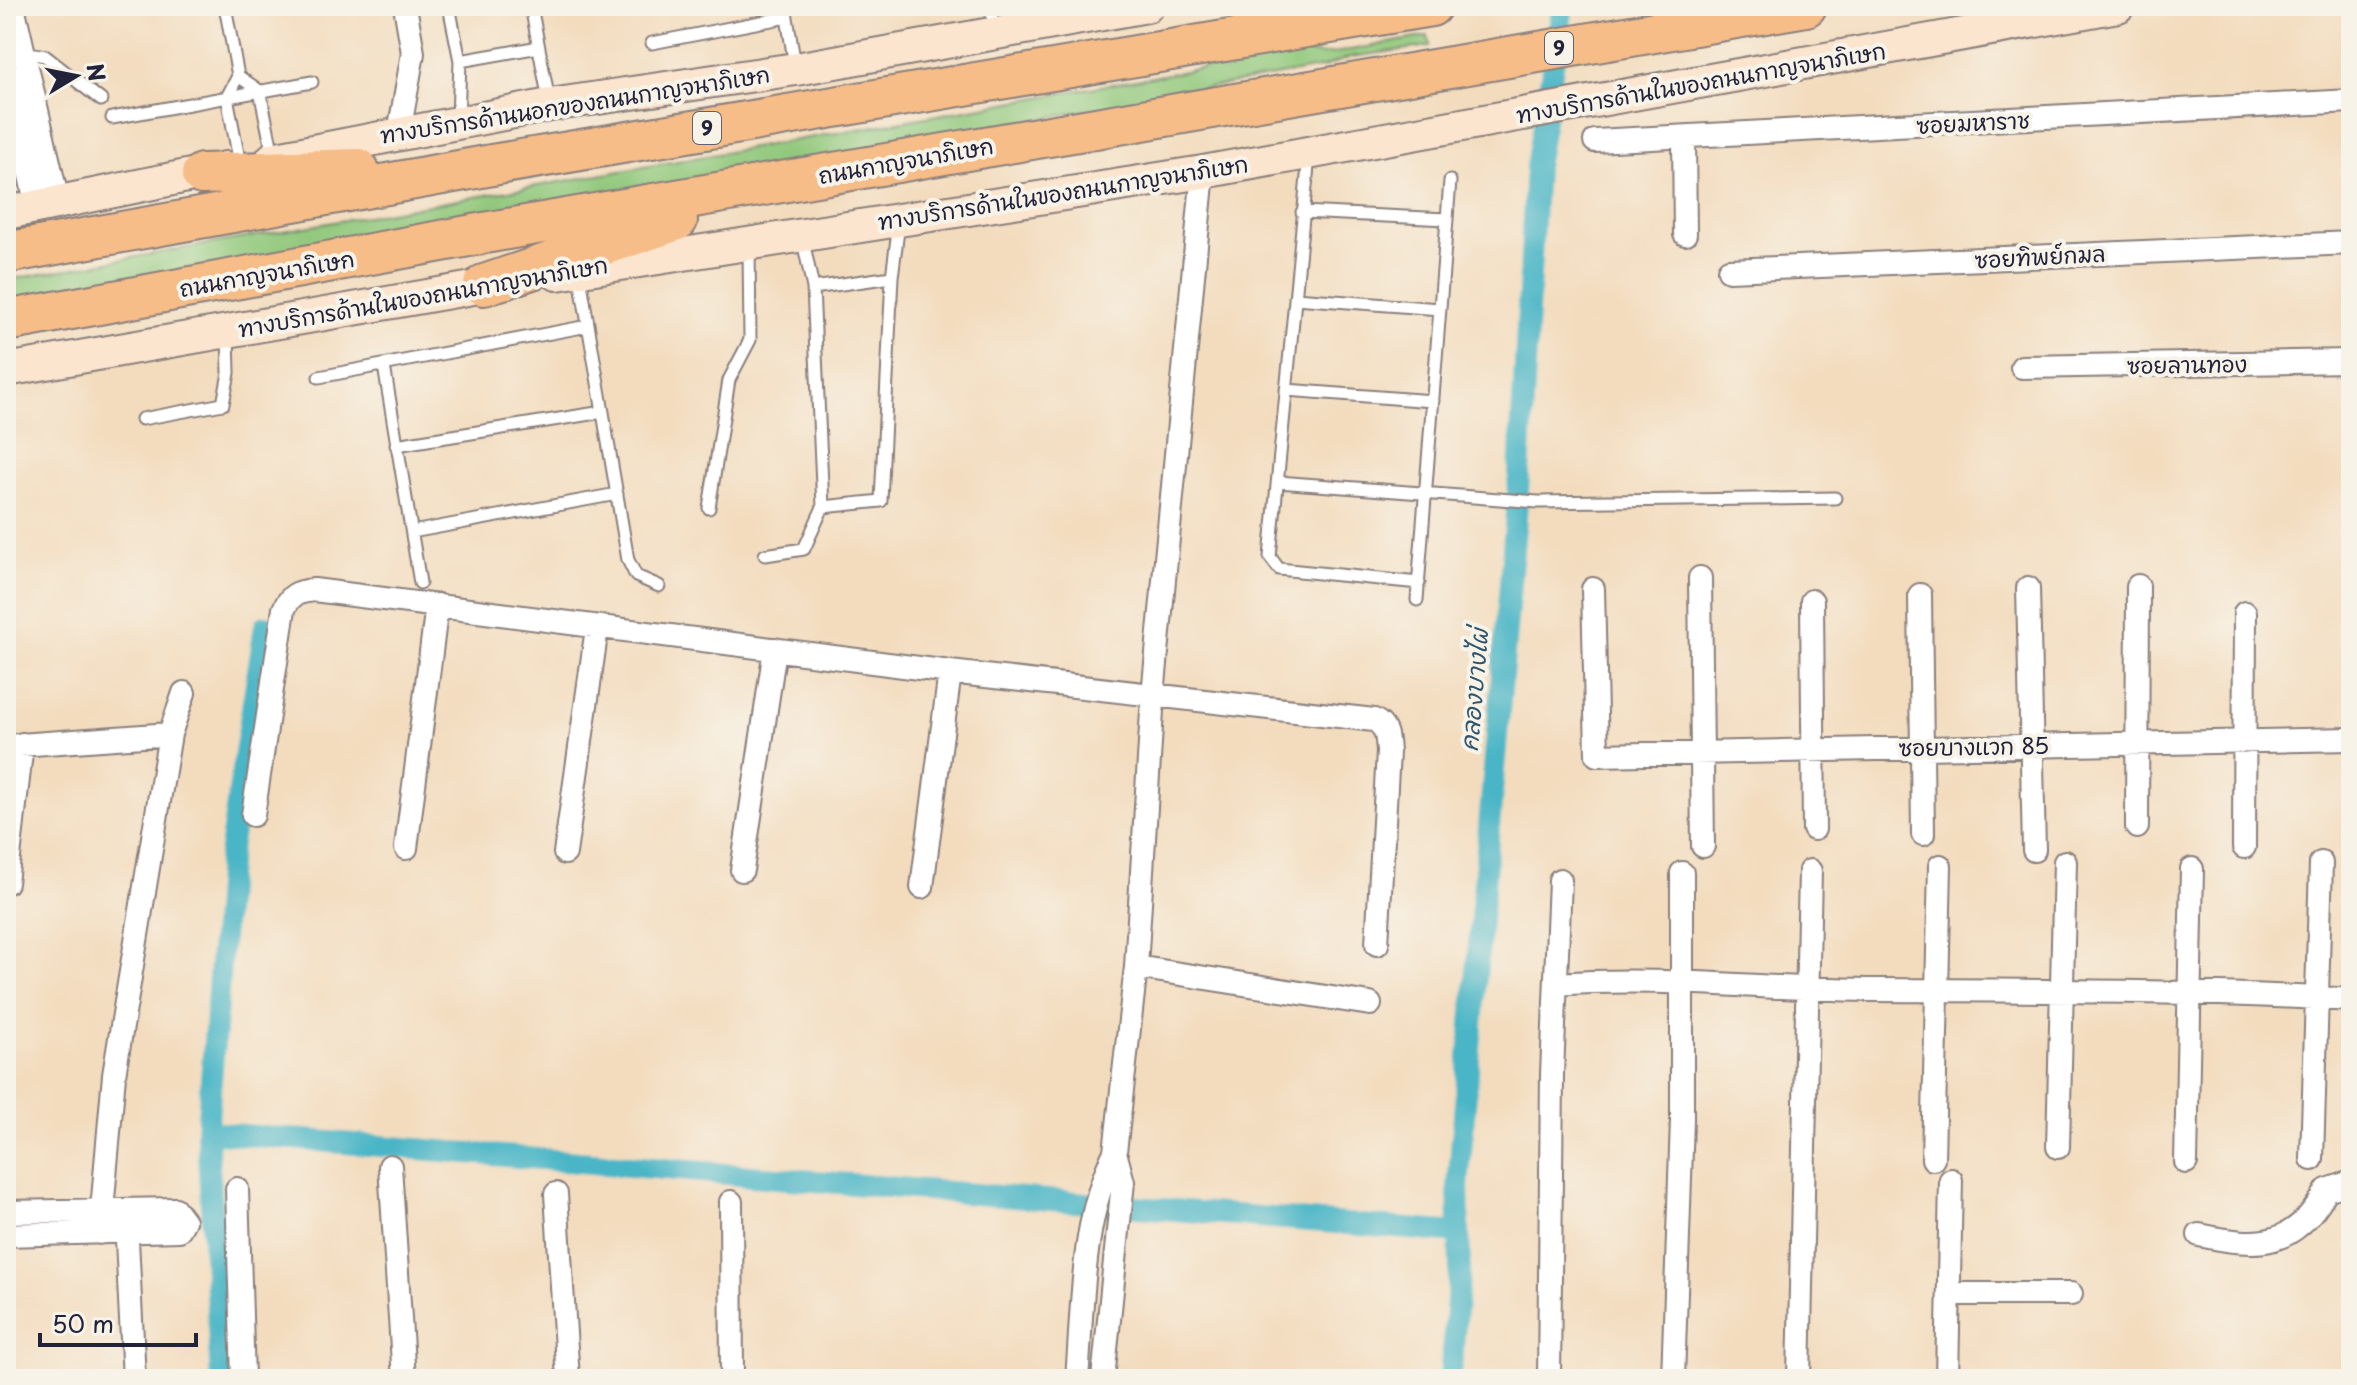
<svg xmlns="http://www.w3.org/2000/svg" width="2357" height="1385" font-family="'Playpen Sans','Playpen Sans Thai',sans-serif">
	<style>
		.green { fill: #91c87b; stroke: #5a755b; stroke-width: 2 }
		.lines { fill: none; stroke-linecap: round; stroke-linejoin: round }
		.canal { stroke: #49b5c6; stroke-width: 22 }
		.lane-casing { stroke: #8a7f7c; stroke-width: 15 }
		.street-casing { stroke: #8a7f7c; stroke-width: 26 }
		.secondary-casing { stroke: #8a7f7c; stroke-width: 36 }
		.highway-casing { stroke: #8a7f7c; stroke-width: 44 }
		.lane { stroke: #fff; stroke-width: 11 }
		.street { stroke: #fff; stroke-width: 22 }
		.secondary { stroke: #fce5cf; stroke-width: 32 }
		.highway { stroke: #f7bd88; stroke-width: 40 }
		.labels { text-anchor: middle; stroke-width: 8; stroke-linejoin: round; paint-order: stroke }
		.shield { fill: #f7f3e8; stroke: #62616f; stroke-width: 2 }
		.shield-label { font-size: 20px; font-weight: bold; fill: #22223b }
		.street-label { font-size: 22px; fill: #22223b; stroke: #f7f3e8 }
		.water-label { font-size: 24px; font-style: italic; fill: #30556c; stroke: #f7f3e8 }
	</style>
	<rect width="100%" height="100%" fill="#f7f3e8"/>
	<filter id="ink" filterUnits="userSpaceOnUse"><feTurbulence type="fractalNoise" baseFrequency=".0125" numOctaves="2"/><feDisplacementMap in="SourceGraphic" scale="16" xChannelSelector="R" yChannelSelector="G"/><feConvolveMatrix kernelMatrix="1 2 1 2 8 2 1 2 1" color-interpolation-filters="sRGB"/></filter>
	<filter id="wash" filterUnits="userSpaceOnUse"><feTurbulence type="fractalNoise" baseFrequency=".006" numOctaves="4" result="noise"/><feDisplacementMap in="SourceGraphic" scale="32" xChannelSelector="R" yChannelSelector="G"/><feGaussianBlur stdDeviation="1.8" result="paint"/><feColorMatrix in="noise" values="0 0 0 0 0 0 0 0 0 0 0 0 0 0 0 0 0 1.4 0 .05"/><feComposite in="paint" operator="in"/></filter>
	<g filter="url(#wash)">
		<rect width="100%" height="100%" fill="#f3dcbe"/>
		<!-- green -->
		<path class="green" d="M1428,36L1430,46L1351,57L1324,67L6,307V280L1299,51L1323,55Z"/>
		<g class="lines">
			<!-- canal -->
			<path class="canal" d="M207,1132L1459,1233
				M221,1379L207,1132L228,862L265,626
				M1450,1379L1460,1266L1458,1186L1518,491L1536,167L1563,6"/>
		</g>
	</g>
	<g filter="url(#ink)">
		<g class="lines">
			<defs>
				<path id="lane" d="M225,6L238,76L227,97L240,164
					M449,6L460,61
					M531,6L549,101
					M785,6L795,65
					M990,6L995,29
					M652,43L787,17
					M24,52L45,56L101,100
					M238,76L260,91L273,155
					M112,118L312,82
					M458,120L460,61L539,47
					M1309,156L1270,557L1279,569L1419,583
					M1302,212L1447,219
					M802,236L813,288L892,277L899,223
					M579,271L628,560L636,576L659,586
					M813,288L823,507L881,501L892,277
					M1295,298L1440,309
					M384,366L420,583
					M319,377L588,326
					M1286,390L1433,401
					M142,419L223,404L229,373L228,335
					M396,445L603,412
					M1278,482L1538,502L1835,498
					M709,508L729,380L750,340L749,248
					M412,532L617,494
					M765,555L804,549L823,507
					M1417,600L1450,181"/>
				<path id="street" d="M13,6L58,202
					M6,72L37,206
					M399,133L413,53L405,6
					M1684,137L1685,234
					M1595,141L2351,101
					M1729,270L2351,243
					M2022,367L2351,361
					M1700,578L1703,846
					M2028,588L2034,850
					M1593,589L1597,755L2351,739
					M1920,595L1923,834
					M1812,601L1814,829
					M170,734L184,693
					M6,746L170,734L114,1075L100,1233
					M253,815L284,609C291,594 297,592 314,590L950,672L1374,720C1387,726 1387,738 1388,752L1377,944
					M2137,827L2138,586
					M2244,847L2245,613
					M406,848L437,605
					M565,853L597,628
					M742,870L775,649
					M6,883L22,744
					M922,887L950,672
					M1136,967L1370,1004
					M1557,984C1665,976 1771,990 1878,990C2036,991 2193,990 2351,1000
					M2058,1147L2065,862
					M1933,1159L1940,866
					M2312,1159L2321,863
					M2186,1162L2192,869
					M390,1166L404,1379
					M237,1189L243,1379
					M556,1194L568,1379
					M731,1202L732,1379
					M6,1212L175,1209L184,1221L179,1230L6,1235
					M126,1220L134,1379
					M2199,1235C2261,1248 2293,1248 2327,1190L2351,1182
					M1950,1294H2071
					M1077,1379C1083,1305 1081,1219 1115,1152L1136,967L1153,695L1203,172
					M1103,1379L1123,1182L1115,1152
					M1549,1379L1552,1074L1560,880
					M1673,1379L1682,1120V873
					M1799,1379L1810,871
					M1947,1379L1951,1180"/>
				<path id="secondary" d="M272,159L550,105L796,69L1147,6
					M6,213L226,168
					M557,274L1203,172L2118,6
					M6,370L507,282"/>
				<path id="highway" d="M202,174L358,169
					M6,253L492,165L1431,6
					M484,285L677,220
					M6,321L490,232L1806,6"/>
			</defs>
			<!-- lane casing -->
			<use href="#lane" class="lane-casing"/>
			<!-- street casing -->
			<use href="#street" class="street-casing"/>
			<!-- secondary casing -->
			<use href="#secondary" class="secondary-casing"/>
			<!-- highway casing -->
			<use href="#highway" class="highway-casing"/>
			<!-- lane -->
			<use href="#lane" class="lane"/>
			<!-- street -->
			<use href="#street" class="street"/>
			<!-- secondary -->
			<use href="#secondary" class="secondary"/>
			<!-- highway -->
			<use href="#highway" class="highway"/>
		</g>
	</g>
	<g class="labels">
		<!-- shield labels -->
		<g class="shield">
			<rect x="1545" y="32" width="28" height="32" rx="6"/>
			<rect x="693" y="112" width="28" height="32" rx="6"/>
		</g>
		<g class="shield-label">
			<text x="1559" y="55">9</text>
			<text x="707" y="135">9</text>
		</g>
		<!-- street labels -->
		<g class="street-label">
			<text transform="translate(1701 83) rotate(-10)" y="8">ทางบริการด้านในของถนนกาญจนาภิเษก</text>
			<text transform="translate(575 105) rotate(-9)" y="8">ทางบริการด้านนอกของถนนกาญจนาภิเษก</text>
			<text transform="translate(1973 123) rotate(-3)" y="8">ซอยมหาราช</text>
			<text transform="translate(906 161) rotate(-10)" y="8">ถนนกาญจนาภิเษก</text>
			<text transform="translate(1063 193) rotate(-9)" y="8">ทางบริการด้านในของถนนกาญจนาภิเษก</text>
			<text transform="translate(2040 257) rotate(-3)" y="8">ซอยทิพย์กมล</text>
			<text transform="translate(267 274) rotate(-10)" y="8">ถนนกาญจนาภิเษก</text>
			<text transform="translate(423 297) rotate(-10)" y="8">ทางบริการด้านในของถนนกาญจนาภิเษก</text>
			<text transform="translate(2187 365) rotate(-1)" y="8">ซอยลานทอง</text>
			<text transform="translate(1974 747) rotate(-1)" y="8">ซอยบางแวก 85</text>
		</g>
		<!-- water labels -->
		<g class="water-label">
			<text transform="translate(1475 690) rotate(-85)" y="8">คลองบางไผ่</text>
		</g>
	</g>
	<!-- margin -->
	<rect width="2357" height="1385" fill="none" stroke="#f7f3e8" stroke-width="32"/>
	<!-- north arrow -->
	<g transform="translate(76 76) rotate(80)" stroke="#f7f3e8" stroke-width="6" paint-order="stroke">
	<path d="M0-6L14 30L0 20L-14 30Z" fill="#22223b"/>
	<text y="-12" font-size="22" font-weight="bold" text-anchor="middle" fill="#22223b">N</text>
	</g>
	<!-- scale -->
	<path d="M40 1333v12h156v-12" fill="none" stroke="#22223b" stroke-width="4"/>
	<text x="52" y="1333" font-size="24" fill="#22223b" stroke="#f7f3e8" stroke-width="6" paint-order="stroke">50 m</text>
</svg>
